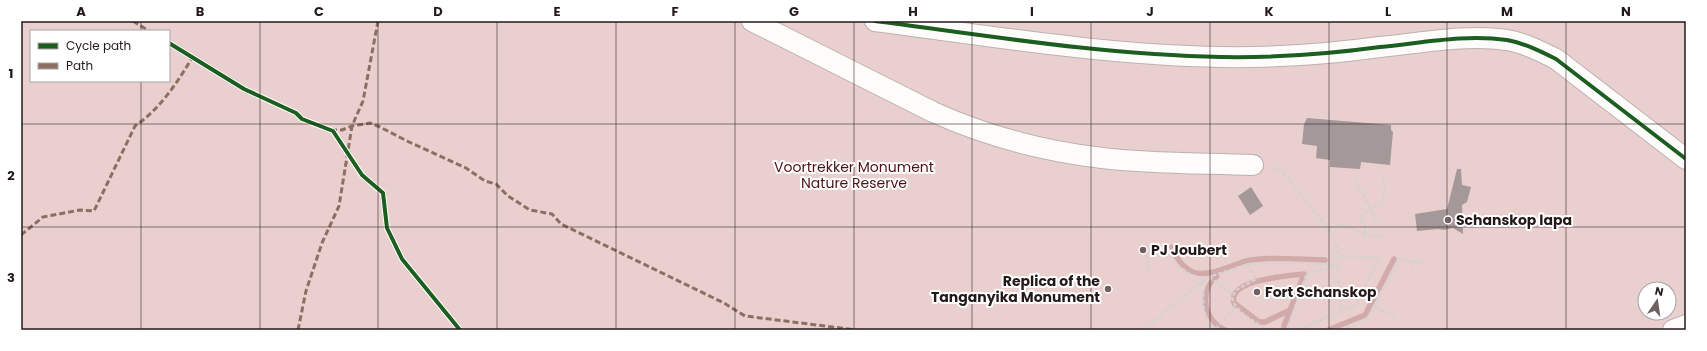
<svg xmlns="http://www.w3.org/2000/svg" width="1707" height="351" font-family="Poppins,sans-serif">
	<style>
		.green { fill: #e9d0cf; fill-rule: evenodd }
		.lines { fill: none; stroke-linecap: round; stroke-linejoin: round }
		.stream { stroke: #d1aaa9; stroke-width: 5.5 }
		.building { fill: #a59898 }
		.minor-casing { stroke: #beb0b0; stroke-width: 22 }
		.path { stroke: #d7d1d1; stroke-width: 2.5; stroke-dasharray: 4 2; stroke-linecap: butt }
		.minor { stroke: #fefbfb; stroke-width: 20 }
		.quiet { stroke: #8d6e63; stroke-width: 3; stroke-dasharray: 6 3; stroke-linecap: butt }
		.cycleway-casing { stroke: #fff; stroke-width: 6 }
		.cycleway { stroke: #1b5e20; stroke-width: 4 }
		.grid { fill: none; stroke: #241919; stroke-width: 1; stroke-opacity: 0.55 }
		.poi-dot { fill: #6e6060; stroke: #fff; stroke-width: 1.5 }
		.labels { text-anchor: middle; stroke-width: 4; stroke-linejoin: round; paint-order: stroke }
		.park-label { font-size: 14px; fill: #4d1016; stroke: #fff }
		.poi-label { font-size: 14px; font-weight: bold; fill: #241919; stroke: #fff; text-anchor: start }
		.neatline { fill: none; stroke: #241919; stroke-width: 1.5 }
		.grid-label { font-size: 13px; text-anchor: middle; font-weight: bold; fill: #241919 }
	</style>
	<rect width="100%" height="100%" fill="#f6e5e5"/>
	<!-- green -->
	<path class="green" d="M21,21H1686V330H21ZM31,31H169V81H31ZM1645,289H1669V313H1645Z"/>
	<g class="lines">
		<!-- stream -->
		<path class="stream" d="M1172,247C1175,257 1183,268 1193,272C1208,277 1226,268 1240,263C1259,255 1304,260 1325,260
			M1217,276C1198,292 1204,320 1225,330
			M1284,326L1304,274C1290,276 1227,279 1234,303L1259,322H1265L1290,310
			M1328,330L1365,315L1394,259"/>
	</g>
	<!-- building -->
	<path class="building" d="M1307,118L1391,125V130L1393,132L1390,165L1361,162L1360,169L1330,167V160L1316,158L1317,146L1302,144L1304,124Z
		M1457,169H1461L1462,185L1471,187L1467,202L1462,205L1463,234L1453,228L1444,230L1438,229L1417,231L1415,214L1447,209Z
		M1251,187L1263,206L1250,215L1238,196Z"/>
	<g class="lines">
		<defs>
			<path id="minor" d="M752,21L933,112C986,136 1044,151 1102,158C1152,164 1203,163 1253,165
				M875,21C990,36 1105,55 1221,57C1274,58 1328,54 1380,47C1422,43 1465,34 1507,40C1524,43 1540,51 1556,59L1686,159
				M1673,330L1686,325"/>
		</defs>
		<!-- minor casing -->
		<use href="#minor" class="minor-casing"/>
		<!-- path -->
		<path class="path" d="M1272,168L1281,170L1328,228L1338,248V265L1341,312
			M1354,179L1378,222
			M1329,228L1345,225L1364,234L1384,237
			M1364,234L1366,227L1360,219L1362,214L1382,202L1385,191L1383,175
			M1248,264L1256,279L1236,290L1232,297C1234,311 1258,325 1271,330
			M1411,269L1415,260
			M1148,271L1146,246L1168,249C1172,257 1176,265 1184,270C1190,275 1197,276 1203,282C1205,303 1198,313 1217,330
			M1209,277L1233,294
			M1375,307L1397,317
			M1216,329L1235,307
			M1141,330L1152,323L1171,306L1209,277L1248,264L1287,262L1338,265
			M1287,330L1307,273L1338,267
			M1297,330L1356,305L1379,258L1339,256
			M1341,330L1368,318L1399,259L1423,263"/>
		<!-- minor -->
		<use href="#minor" class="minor"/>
		<!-- quiet -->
		<path class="quiet" d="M133,21L149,31
			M331,130H342L352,126L370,123L380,127L409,142L466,168L485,181L496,184L508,196L530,210L552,214L561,224L724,303L745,316L857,330
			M21,235L43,217L80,210L94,211L135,126C160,109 177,83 192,58
			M298,330L306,291L322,243L339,206L352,126L363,101L378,21"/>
		<defs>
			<path id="cycleway" d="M875,21C990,36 1105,55 1221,57C1274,58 1328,54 1380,47C1422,43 1465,34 1507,40C1524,43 1540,51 1556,59L1686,159
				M169,43L244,89L296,113L302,119L333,131L362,175L383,193L387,228L402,259L460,330"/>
		</defs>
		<!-- cycleway casing -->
		<use href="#cycleway" class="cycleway-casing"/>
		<!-- cycleway -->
		<use href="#cycleway" class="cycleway"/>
	</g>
	<!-- grid -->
	<path class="grid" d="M141,21V31M260,21V330M378,21V330M497,21V330M616,21V330M735,21V330M854,21V330M972,21V330M1091,21V330M1210,21V330M1329,21V330M1447,21V330M1566,21V330M141,81V330M21,124H1686M21,227H1686"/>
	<!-- markers -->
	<g class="poi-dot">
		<circle cx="1448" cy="220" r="4"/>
		<circle cx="1143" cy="250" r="4"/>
		<circle cx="1108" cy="289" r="4"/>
		<circle cx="1257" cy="292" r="4"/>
	</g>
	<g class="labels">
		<!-- park labels -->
		<g class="park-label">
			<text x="854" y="172">Voortrekker Monument<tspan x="854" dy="16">Nature Reserve</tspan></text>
		</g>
		<!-- poi labels -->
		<g class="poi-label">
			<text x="1456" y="225">Schanskop lapa</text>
			<text x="1151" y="255">PJ Joubert</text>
			<text x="1100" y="286" text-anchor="end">Replica of the<tspan x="1100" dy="16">Tanganyika Monument</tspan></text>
			<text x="1265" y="297">Fort Schanskop</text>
		</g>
	</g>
	<!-- border -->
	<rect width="1707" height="351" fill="none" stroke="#ffffff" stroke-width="44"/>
	<!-- legend -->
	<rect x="30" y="30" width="140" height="52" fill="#ffffff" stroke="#a7a3a3"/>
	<rect x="38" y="43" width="20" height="6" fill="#1b5e20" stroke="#a7a3a3"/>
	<text x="66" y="50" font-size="12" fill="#241919">Cycle path</text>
	<rect x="38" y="63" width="20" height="6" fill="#8d6e63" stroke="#a7a3a3"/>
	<text x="66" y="70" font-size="12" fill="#241919">Path</text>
	<!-- north arrow -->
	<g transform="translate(1657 301) rotate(13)"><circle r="19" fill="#ffffff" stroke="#a7a3a3"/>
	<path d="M0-3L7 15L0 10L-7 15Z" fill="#6e6060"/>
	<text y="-6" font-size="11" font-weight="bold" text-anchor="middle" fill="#241919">N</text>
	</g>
	<rect x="22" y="22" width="1663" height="307" class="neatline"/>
	<g class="grid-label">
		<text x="81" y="16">A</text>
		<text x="200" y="16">B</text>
		<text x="319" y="16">C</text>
		<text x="438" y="16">D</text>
		<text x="557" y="16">E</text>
		<text x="675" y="16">F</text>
		<text x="794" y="16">G</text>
		<text x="913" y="16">H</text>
		<text x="1032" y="16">I</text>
		<text x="1150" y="16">J</text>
		<text x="1269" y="16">K</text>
		<text x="1388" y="16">L</text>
		<text x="1507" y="16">M</text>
		<text x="1626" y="16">N</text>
		<text x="11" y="78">1</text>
		<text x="11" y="180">2</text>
		<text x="11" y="282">3</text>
	</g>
</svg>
